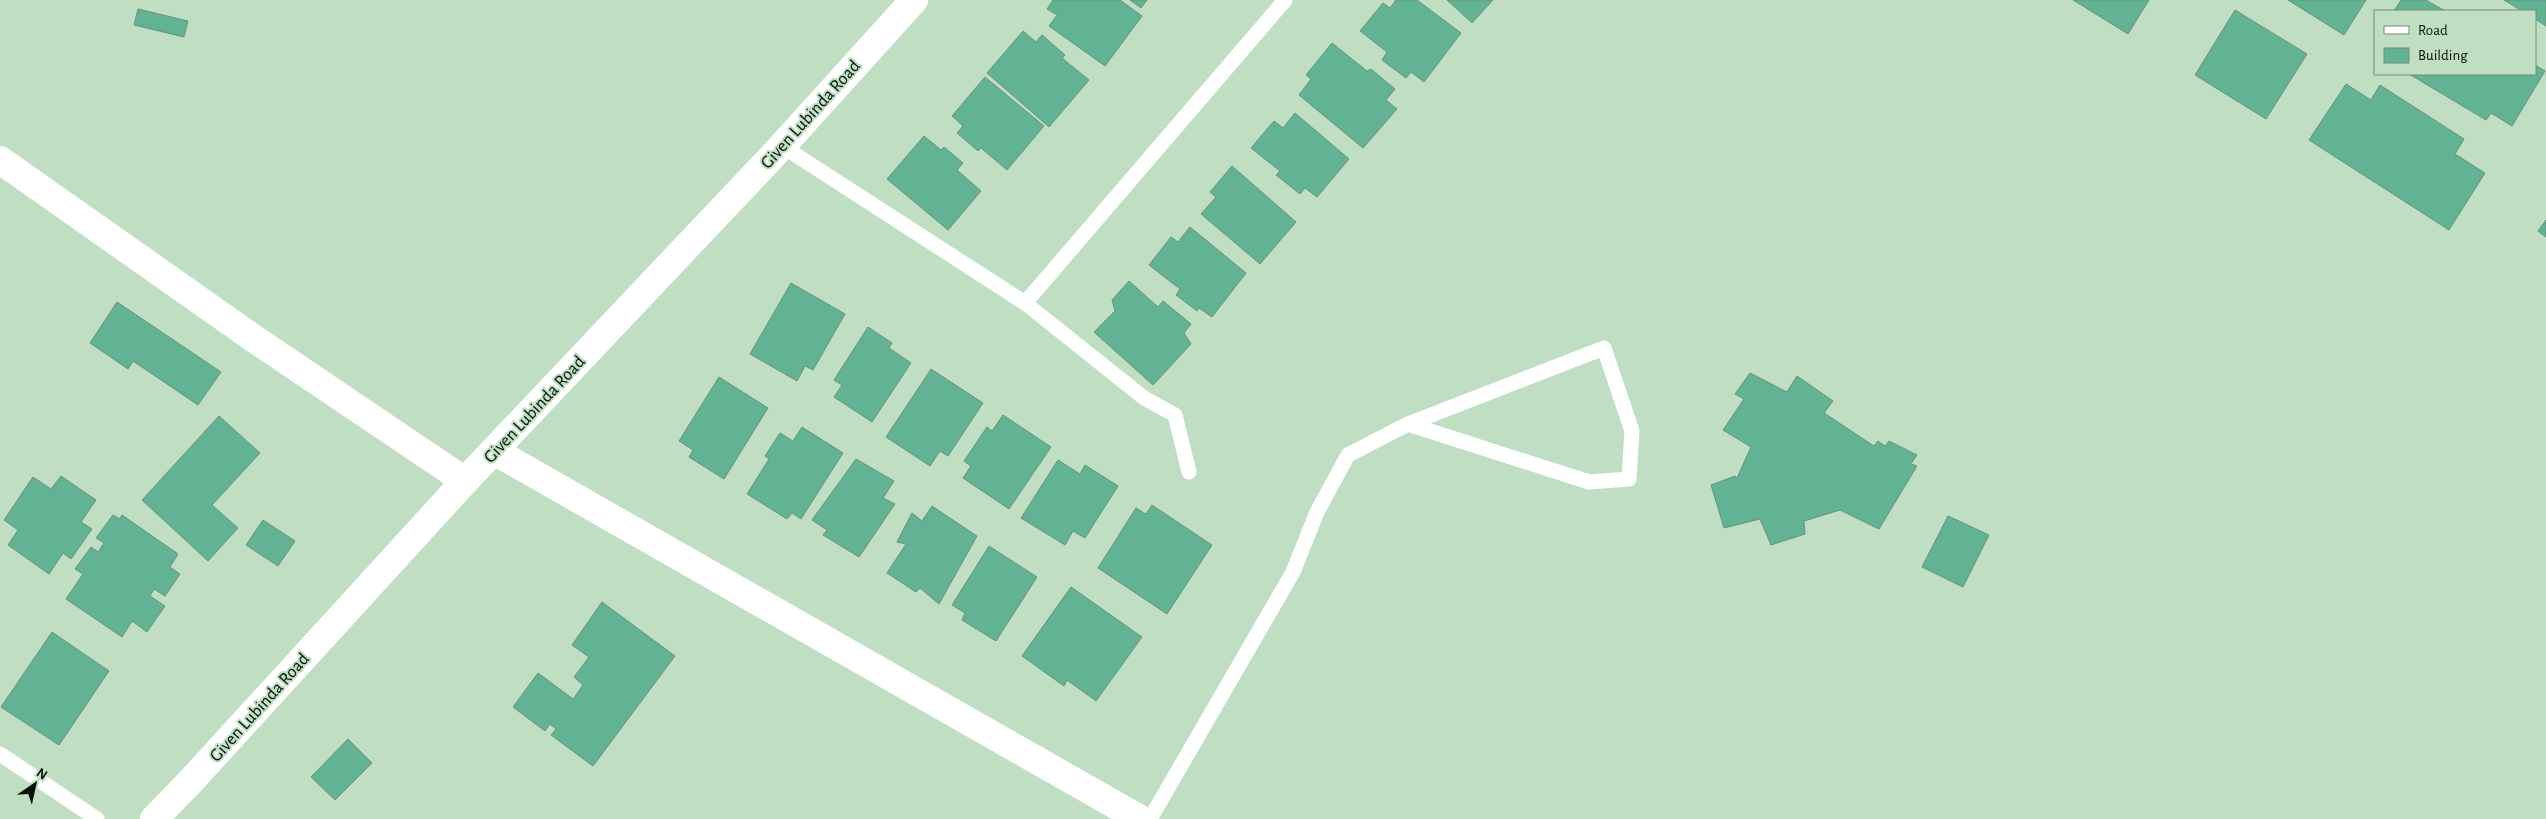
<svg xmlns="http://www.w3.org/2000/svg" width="2546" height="819" font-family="'Alegreya Sans',sans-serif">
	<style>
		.building { fill: #61b394; stroke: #699180 }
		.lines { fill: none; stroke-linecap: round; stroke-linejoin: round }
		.service { stroke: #fff; stroke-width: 15 }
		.minor { stroke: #fff; stroke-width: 28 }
		.tertiary { stroke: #fff; stroke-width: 28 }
		.labels { text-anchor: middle; stroke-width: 4; stroke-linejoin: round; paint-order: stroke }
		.street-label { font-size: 18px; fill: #061007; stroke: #c0dfc2 }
	</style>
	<rect width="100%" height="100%" fill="#c0dfc2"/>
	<!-- building -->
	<path class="building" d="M1053,0H1120L1142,16L1105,66L1049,26L1057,15L1047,9Z
		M1130,0H1147L1141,8Z
		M1396,0H1417L1461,33L1424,82L1411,72L1406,78L1382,60L1387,52L1360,31L1383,3L1390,8Z
		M1447,0H1493L1472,23Z
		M2073,0H2149L2128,34Z
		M2288,0H2366L2344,35Z
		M2401,0H2426L2445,11H2394Z
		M2504,0H2546V26L2535,19V11H2522Z
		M138,9L188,21L184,37L134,25Z
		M2235,10L2307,54L2266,119L2195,75Z
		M1023,31L1036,42L1042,35L1065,55L1062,58L1089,80L1049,127L987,73Z
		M1332,43L1367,71L1371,69L1395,89L1386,100L1397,109L1363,148L1299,95L1311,79L1306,75Z
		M2535,65L2545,71L2512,126L2491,113L2486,120L2409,74H2535Z
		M985,77L1044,126L1007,170L981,148L978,151L957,133L963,126L952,116Z
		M2346,84L2371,100L2380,85L2464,139L2455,154L2485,173L2449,230L2309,140Z
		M1295,113L1349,159L1317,197L1305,188L1300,194L1276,175L1280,171L1251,148L1274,121L1283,128Z
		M924,136L941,150L944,147L963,163L957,170L981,191L948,230L887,179Z
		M1232,166L1296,222L1260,264L1201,214L1216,197L1210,192Z
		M2546,220V237L2538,231Z
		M1190,227L1246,273L1212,317L1199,308L1197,311L1176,295L1180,289L1149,265L1171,237L1178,242Z
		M1129,281L1158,307L1163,301L1191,324L1184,333L1191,344L1153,385L1094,332L1115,311L1112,300Z
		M791,283L845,314L813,370L805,366L797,381L750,354Z
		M117,302L221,372L198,405L133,361L128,369L90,343Z
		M868,327L892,343L889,348L911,363L872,422L834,397L842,385L834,380Z
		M931,369L983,403L948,456L940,451L930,466L886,437Z
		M1750,373L1787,392L1797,376L1833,401L1824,413L1874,446L1878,441L1885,446L1889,441L1917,455L1911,464L1917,466L1879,529L1840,510L1804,521L1805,534L1771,545L1760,519L1724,528L1711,485L1735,476L1737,478L1751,447L1723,430L1744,399L1735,394Z
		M719,377L768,408L724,479L689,457L693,450L679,441Z
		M1003,415L1051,447L1009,509L963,478L971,466L964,461L987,427L992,431Z
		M219,416L260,453L212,505L238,528L208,561L142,500Z
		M802,427L843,453L801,519L792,513L787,519L747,494L769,459L765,456L780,433L793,441Z
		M856,459L894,481L883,498L895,504L859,557L823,535L827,530L812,520Z
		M1058,460L1080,474L1085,465L1118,486L1085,538L1073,531L1065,545L1021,518Z
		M61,476L96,500L81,522L92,529L71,559L63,553L49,574L8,545L18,530L4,520L33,477L51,489Z
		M1152,505L1212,545L1167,614L1098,568L1136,508L1146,514Z
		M932,506L977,536L939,604L920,588L916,592L887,573L906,544L897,542L912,513L922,521Z
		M113,515L120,519L122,515L178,554L170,567L180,574L165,596L154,589L150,596L165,606L147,632L132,621L122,637L66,599L83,574L75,569L91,547L98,552L104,543L96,538Z
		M1948,516L1989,535L1963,587L1922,567Z
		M263,520L295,541L278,566L246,545Z
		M989,546L1037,577L996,641L962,620L965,613L952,605Z
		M1071,587L1142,637L1096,701L1067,680L1064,686L1022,656Z
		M602,602L675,656L593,766L551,735L556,729L550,724L545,731L513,707L538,673L573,699L583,685L574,677L589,657L572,645Z
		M52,632L109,671L59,745L1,707Z
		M348,739L372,763L335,800L311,777Z"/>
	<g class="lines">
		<!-- service -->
		<path class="service" d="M782,146L1025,303L1144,398L1175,415L1189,472
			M1025,303L1285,0
			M0,754L97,819
			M1150,819L1293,572L1317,512L1348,455L1408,424L1604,348L1632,431L1629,479L1589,482L1408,424"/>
		<!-- minor -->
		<path class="minor" d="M0,160L256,340L465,481
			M494,451L1140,819"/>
		<!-- tertiary -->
		<path class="tertiary" d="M154,819L190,782L465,481L782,146L914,0"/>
	</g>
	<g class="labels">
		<!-- street labels -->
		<g class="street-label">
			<text transform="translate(810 114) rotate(-48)" y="6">Given Lubinda Road</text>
			<text transform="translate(534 409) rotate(-47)" y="6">Given Lubinda Road</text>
			<text transform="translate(259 707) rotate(-48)" y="6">Given Lubinda Road</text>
		</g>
	</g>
	<!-- legend -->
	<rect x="2374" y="10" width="162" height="65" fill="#c0dfc2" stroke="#768c77"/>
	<rect x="2384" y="26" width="25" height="8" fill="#ffffff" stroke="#768c77"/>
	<text x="2418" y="35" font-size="15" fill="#061007">Road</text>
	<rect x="2384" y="48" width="25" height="15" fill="#61b394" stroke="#768c77"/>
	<text x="2418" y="60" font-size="15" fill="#061007">Building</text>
	<!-- north arrow -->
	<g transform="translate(35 784) rotate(34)" stroke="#c0dfc2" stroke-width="4" paint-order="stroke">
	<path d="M0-4L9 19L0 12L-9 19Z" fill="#061007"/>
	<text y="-8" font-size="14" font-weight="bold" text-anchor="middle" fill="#061007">N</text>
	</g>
</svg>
